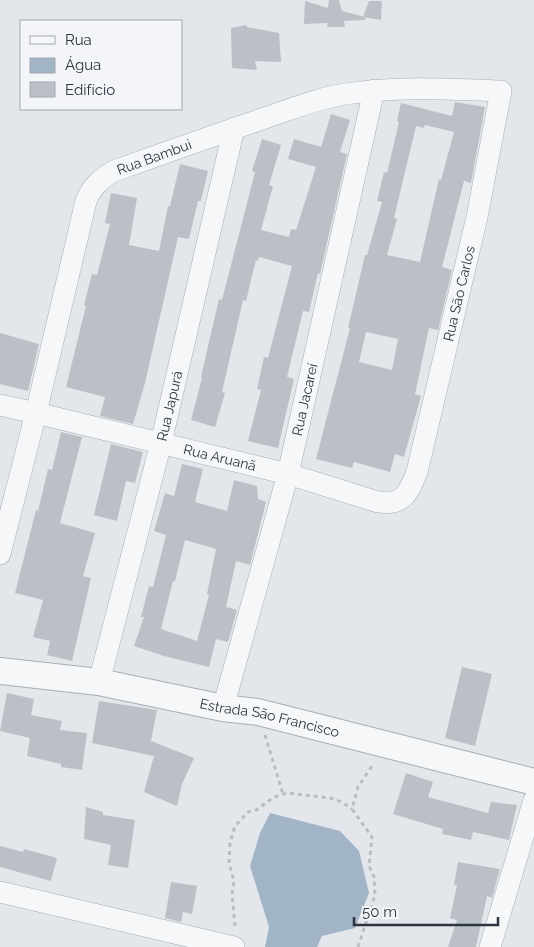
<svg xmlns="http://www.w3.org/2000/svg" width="534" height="947" font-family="Raleway,sans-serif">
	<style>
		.water { fill: #a2b5c7 }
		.building { fill: #bbc0c7; fill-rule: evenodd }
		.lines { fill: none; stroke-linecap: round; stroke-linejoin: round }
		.minor-casing { stroke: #a8adb4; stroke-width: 22 }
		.tertiary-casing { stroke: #a8adb4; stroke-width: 28 }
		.path { stroke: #b9bdc2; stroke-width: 3; stroke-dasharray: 4 4; stroke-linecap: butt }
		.minor { stroke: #f6f7f9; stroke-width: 21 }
		.tertiary { stroke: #f6f7f9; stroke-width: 26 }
		.labels { text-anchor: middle; stroke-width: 4.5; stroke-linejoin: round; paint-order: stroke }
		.street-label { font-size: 14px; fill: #2c3541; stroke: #f3f5f8 }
	</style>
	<rect width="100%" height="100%" fill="#e3e6ea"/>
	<!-- water -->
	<path class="water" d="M270,813L340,831L359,851L369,893L355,928L322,936L317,947H265L269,927L250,866L260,833Z"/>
	<!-- building -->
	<path class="building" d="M329,0H339L342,11L365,17V20L344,21L345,27H327L328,23L304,24L305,1L328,8Z
		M369,1H382L381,20L363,17Z
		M246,25L247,27L279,33L281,62L255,61L257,70L232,68L231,28Z
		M455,102L485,107L471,183L464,181L442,267L452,270L438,330L429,328L415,394L421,396L404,457L395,454L390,472L354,462L352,468L316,459L350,328H348L365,255H367L382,202L377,201L384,172L387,173L399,122L397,121L401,103L452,116ZM425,125L454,132L441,180L439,179L420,262L387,255L397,219L394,218L416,126L424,128ZM366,332L398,339L392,370L359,362Z
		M331,114L350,120L340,152L347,154L320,274L318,273L309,312L303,311L287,377L294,379L278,448L248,441L261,390L257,389L264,357L268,358L292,266L259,257L258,261L256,260L246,301L243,300L222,392L225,393L215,427L191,420L202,378L201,377L219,299L222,300L255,172L252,171L262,139L281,145L269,185L273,186L261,230L289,237L291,229L296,230L316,167L288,159L294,139L321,147Z
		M180,164L208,171L201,201H198L189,239L178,237L145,383L133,424L100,416L105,397L66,387L86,306L84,305L92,274L97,275L110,224L105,223L111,193L137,198L129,245L159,251L168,206H170Z
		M0,333L39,344L28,391L0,384Z
		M61,432L82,437L60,523L95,533L83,576L91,578L72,661L47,655L50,641L33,637L43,600L15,593L36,510L38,511L48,469L52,470Z
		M111,444L143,452L135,483L126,481L117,521L94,515Z
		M182,464L203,469L195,502L227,511L234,480L257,486L258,499L266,502L250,565L236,561L226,607L237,610L228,642L216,639L209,667L164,656L134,646L144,617H141L149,586L153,587L166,535L154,531L165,493L174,496ZM185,540L216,549L207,594L209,595L197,641L161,629L173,581H175Z
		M462,667L492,674L475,746L445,738Z
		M7,693L34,699L31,715L62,721L60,730L87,733L82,770L61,767V764L27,756L30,738L0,731Z
		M99,701L157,710L151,741L194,758L182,784L177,806L144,792L154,756L92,743Z
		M406,773L433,782L428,797L488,813L491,802L517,805L509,840L473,832L471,840L442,834L443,829L393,814Z
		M86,807L103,812V815L135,820L128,868L108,865L111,845L84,839Z
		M0,846L23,852L24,849L57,858L51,881L0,867Z
		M458,862L500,869L492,898L487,896L476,947H448L457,920L450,918L457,885H454Z
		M171,882L197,886L192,914L183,912L181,922L165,918Z"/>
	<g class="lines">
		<defs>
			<g id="minor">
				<path id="s1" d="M0,405L36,413L288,474L378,502C403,506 409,493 417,472L477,217L501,91C449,89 397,86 345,94C318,98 292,109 265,118C215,135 164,153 114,171C101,179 92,186 86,201L36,413L0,554"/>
				<path id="s2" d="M99,682L161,443L234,128"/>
				<path id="s3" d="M223,708L288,474L374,90"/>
				<path d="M0,892L234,947"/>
				<path d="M490,947L534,800"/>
			</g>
			<g id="tertiary">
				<path id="s4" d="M0,671L99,682L223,708L258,712L534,782"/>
			</g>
		</defs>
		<!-- minor casing -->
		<use href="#minor" class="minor-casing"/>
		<!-- tertiary casing -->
		<use href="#tertiary" class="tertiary-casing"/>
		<!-- path -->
		<path class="path" d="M265,735L283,794
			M235,926L232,894L234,881L229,863L230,843L235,826L248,812L255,811L274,797L287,793L330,798L342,802L352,809
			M358,947L375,895L374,877L369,866L372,837L352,809L358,787L374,763"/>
		<!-- minor -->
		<use href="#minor" class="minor"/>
		<!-- tertiary -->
		<use href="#tertiary" class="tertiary"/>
	</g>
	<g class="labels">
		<!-- street labels -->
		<g class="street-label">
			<text transform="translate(154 157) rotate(-20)" y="5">Rua Bambui</text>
			<text dy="5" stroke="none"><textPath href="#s1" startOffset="629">Rua São Carlos</textPath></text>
			<text dy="5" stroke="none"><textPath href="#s3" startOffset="319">Rua Jacareí</textPath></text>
			<text dy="5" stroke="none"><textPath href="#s2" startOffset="285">Rua Japurá</textPath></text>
			<text dy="5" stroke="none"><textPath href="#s1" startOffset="226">Rua Aruanã</textPath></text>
			<text dy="5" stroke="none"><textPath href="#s4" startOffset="274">Estrada São Francisco</textPath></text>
		</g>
	</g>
	<!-- legend -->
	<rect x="20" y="20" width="162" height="90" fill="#f3f5f8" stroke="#a3a8af"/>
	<rect x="30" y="36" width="25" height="8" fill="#f6f7f9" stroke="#a3a8af"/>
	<text x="65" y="45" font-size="15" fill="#2c3541">Rua</text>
	<rect x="30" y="58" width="25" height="15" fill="#a2b5c7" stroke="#a3a8af"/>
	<text x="65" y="70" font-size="15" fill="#2c3541">Água</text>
	<rect x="30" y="82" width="25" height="15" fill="#bbc0c7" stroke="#a3a8af"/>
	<text x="65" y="95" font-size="15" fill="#2c3541">Edifício</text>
	<!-- scale -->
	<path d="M354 917v8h144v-8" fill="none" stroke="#2c3541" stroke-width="2.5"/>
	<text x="362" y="917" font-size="15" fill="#2c3541" stroke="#f3f5f8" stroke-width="4" paint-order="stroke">50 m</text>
</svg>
